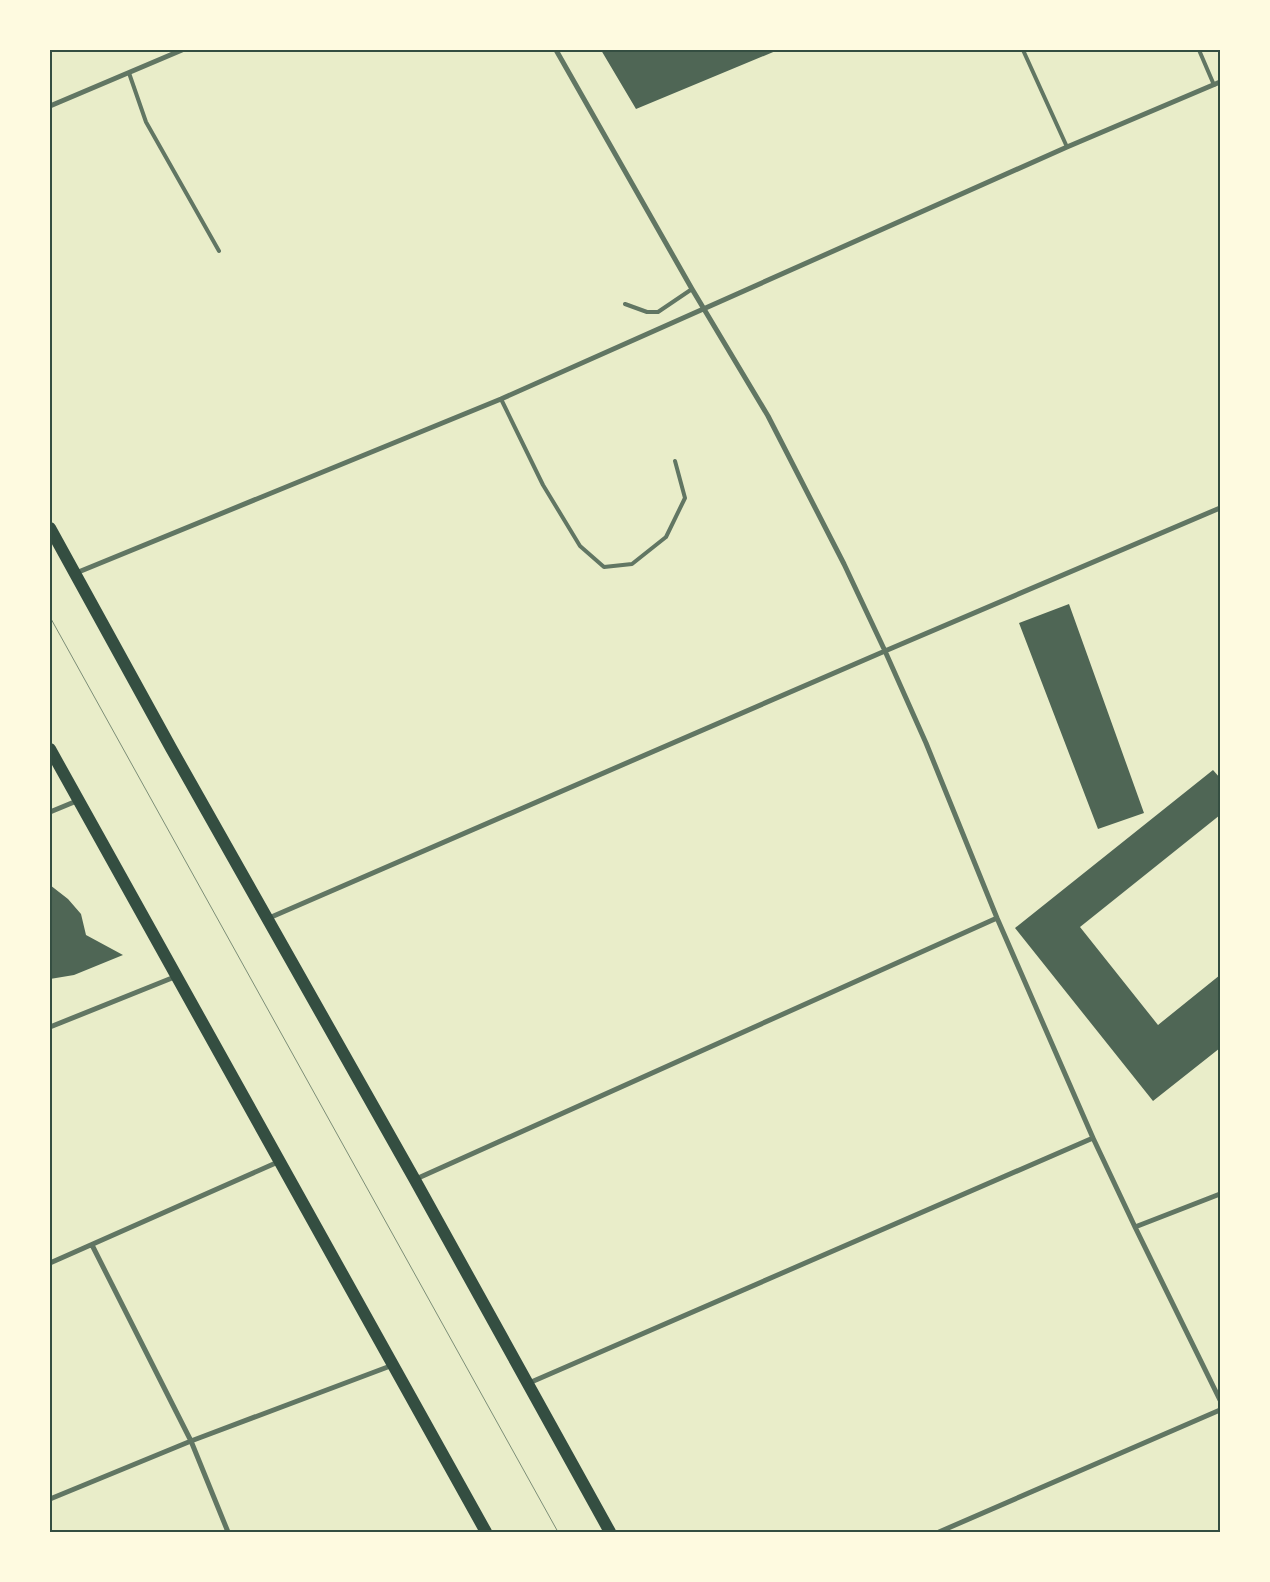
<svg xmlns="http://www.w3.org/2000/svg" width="1270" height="1582" font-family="'Asap Condensed',sans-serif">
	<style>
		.building { fill: #4f6655 }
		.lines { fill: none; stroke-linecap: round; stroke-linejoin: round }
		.service { stroke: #617663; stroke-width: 4 }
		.minor { stroke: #617663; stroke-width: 5 }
		.primary { stroke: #344e41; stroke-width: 12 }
		.tram { stroke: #7c8e77; stroke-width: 1 }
		.neatline { fill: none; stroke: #344e41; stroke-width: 2 }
	</style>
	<rect width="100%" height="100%" fill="#e9edc9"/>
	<!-- building -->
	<path class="building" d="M601,50H778L636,109Z
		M1069,604L1144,813L1098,829L1019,623Z
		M1213,770L1220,778V815L1080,927L1158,1025L1220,975V1048L1153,1101L1015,928Z
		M50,885L68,899L81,914L86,935L123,955L74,975L50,979Z"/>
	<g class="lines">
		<!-- service -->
		<path class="service" d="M1023,50L1067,147
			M1199,50L1214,85
			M129,73L146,122L219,251
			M625,304L647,312H658L692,289
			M501,399L543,485L580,546L604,567L632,564L666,537L685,498L675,461"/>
		<!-- minor -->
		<path class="minor" d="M556,50L692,289L768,416L844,564L885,651L926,743L997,918L1093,1138L1135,1227L1220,1400
			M50,106L182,50
			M76,573L501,399L1067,147L1220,82
			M50,812L79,800
			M269,918L885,651L1220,508
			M50,1027L177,976
			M416,1179L997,918
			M1135,1227L1220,1194
			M92,1245L191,1441L228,1532
			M50,1263L278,1162
			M529,1383L1093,1138
			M50,1499L191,1441L393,1365
			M939,1532L1220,1410"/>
		<!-- primary -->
		<path class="primary" d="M50,528L171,748L415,1180L610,1532
			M50,749L486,1532"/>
		<!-- tram -->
		<path class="tram" d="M50,617L558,1532"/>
	</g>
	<!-- border -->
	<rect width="1270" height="1582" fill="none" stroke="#fefae0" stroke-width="102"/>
	<rect x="51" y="51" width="1168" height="1480" class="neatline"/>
</svg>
